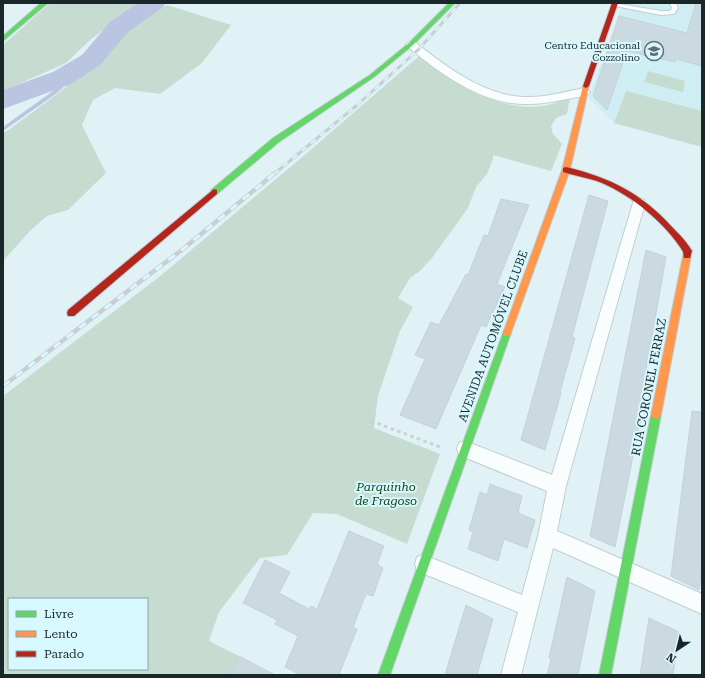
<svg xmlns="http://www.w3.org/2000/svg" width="705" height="678" font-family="'Roboto Serif',serif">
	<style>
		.built { fill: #ceeef4 }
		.green { fill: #c7dcd1; fill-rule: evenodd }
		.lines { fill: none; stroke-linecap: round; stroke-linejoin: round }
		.stream { fill: #b9c5e1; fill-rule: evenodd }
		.river { fill: #b9c5e1; fill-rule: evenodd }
		.building { fill: #cbdae0; stroke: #c5d2d6 }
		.lane-casing { stroke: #c0ced0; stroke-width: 2 }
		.street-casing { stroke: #c0ced0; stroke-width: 2 }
		.fast-casing { stroke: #c0ced0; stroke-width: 2 }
		.slow-casing { stroke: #c0ced0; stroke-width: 2 }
		.jam-casing { stroke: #c0ced0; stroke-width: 2 }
		.path { stroke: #ccd2d3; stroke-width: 3; stroke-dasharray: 3.5 3.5; stroke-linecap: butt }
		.lane { fill: #fafdfe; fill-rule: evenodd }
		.street { fill: #fafdfe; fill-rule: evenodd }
		.fast { fill: #63d668; fill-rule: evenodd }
		.slow { fill: #ff974d; fill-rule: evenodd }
		.jam { fill: #b3261e; fill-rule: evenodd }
		.rail-far1-casing { stroke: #c9ced0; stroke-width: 3 }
		.rail-casing { stroke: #c9ced0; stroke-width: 4.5 }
		.rail-far1 { stroke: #d7f8fe; stroke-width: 2; stroke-dasharray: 6; stroke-linecap: butt }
		.rail { stroke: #d7f8fe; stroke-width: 3; stroke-dasharray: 8; stroke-linecap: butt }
		.labels { text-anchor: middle; stroke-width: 4; stroke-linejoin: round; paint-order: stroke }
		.far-poi-label { font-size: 10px; fill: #1a2729; stroke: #d7f8fe; text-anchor: end }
		.street-label { font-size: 12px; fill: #1a2729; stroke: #d7f8fe }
		.park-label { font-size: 12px; font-style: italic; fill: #14451c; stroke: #d7f8fe }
	</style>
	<rect width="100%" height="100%" fill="#e0f2f5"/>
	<!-- built -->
	<path class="built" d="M623,3H702V147L614,123L589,98Z"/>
	<!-- green -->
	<path class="green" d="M50,3H139L90,40L66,63L3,91V45Z
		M167,5L231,25L202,63L160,94L115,88L93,100L82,125L106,173L68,210L47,216L30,231L3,261V134L57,94L92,65L134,22Z
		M419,56C451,82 500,112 543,106C552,105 561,100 570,98L567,114L556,118L551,127L553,134L562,144L551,171L493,155V159L487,174L476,187L468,208L432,258L420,271L410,278L398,298L413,307L400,331L378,396L374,428L440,454L407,544L337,514L313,513L287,555L260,558L219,612L209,641L239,656L230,675H3V396L159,277L307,153ZM9,599H147V669H9Z
		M648,71L685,81L683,92L644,82Z
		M626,91L702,111V147L614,123Z"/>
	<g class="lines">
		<!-- stream -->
		<path class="stream" d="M89,59L93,60L57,93L3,131V127L53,91Z"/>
		<!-- river -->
		<path class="river" d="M138,3H166L162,8L128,32L100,65L71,84L3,109V90L53,72L82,55L110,22Z"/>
	</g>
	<!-- building -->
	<path class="building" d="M696,3H702V66L676,59L675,62L627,51L607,110L593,96L619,16L687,33Z
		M589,195L608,201L572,337L575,338L560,392L561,393L545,450L521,440Z
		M501,199L529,205L497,284L505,287L486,327L481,325L436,429L400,415L425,359L415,355L431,322L439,325L466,274L468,275L484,235L488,236Z
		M646,250L666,257L638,415L641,416L615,547L590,536Z
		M692,411L702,412V567L699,590L671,576Z
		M490,484L522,496L518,513L535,520L527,548L504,539L498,561L468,549L473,532L469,530L480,492L487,495Z
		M349,531L384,546L377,564L383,568L373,596L366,594L353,627L357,629L339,675H301L285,667L298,636L275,624L277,620L243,603L265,560L290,572L279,593L309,609L311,606L317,609Z
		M567,577L595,591L578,675H547L551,659L549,658Z
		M466,605L493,619L477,675H445Z
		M649,618L679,632L673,675H640Z
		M239,656L275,675H230Z"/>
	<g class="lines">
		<defs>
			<path id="lane" d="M613,3L661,11H670L672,8L670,3H676L678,8L674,14L661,15L615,6L613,5Z"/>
			<path id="street" d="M411,41L415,42C445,66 483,95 523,97C544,98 564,92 584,88L588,90L590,92L588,94L584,96C564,99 544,105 523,104C480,103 439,73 407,46L406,44Z
				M639,198L644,200L645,203L566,486L557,531L702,594V614L553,548L521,675H501L518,612L417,571L415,564L417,557L424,555L522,595L538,536L547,491L459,455L457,449L459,443L465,441L552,475L633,203L634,200Z"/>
			<path id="fast" d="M41,3H48L3,41V36Z
				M449,3H455L413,45L374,77L279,142L217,194H211V190L273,138L370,75L409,43Z
				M507,329L510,330L511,333L390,675H378L503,333L504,330Z
				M656,411L659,412L661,415L611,675H599L651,415L653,412Z"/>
			<path id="slow" d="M586,84L589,86L570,170L511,333L510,336H504L503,333L562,170L583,86Z
				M687,253L691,256L661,415L659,418L656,419L653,418L651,415L683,256Z"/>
			<path id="jam" d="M612,3H618L589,86L586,88L584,87L583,86Z
				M566,167C611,178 641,193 672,227C679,234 687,242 692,251L690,258H684C683,255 684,253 682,250C666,224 631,195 602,183C590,178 576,176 563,172V168Z
				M214,189L217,190V194L74,316H68L67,313L68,310Z"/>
		</defs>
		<!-- lane casing -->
		<use href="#lane" class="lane-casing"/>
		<!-- street casing -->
		<use href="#street" class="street-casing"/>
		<!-- fast casing -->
		<use href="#fast" class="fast-casing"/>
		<!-- slow casing -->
		<use href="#slow" class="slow-casing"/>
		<!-- jam casing -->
		<use href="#jam" class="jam-casing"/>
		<!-- path -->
		<path class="path" d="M371,421L443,448"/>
		<!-- lane -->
		<use href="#lane" class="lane"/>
		<!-- street -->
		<use href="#street" class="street"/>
		<!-- fast -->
		<use href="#fast" class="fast"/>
		<!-- slow -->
		<use href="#slow" class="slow"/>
		<!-- jam -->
		<use href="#jam" class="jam"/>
		<defs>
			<path id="rail-far1" d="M274,174L356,106L418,50L460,3"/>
			<path id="rail" d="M3,386L183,249L275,173"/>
		</defs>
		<!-- rail-far1 casing -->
		<use href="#rail-far1" class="rail-far1-casing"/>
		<!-- rail casing -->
		<use href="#rail" class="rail-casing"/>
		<!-- rail-far1 -->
		<use href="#rail-far1" class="rail-far1"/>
		<!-- rail -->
		<use href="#rail" class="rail"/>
	</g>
	<!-- icons -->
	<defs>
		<symbol id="school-ring" viewBox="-11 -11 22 22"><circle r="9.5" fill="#d7f8fe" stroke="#5f6e70" stroke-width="1.5"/><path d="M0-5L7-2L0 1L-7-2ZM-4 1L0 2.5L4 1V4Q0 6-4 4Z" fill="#5f6e70"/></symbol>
	</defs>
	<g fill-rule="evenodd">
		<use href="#school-ring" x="643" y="40" width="22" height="22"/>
	</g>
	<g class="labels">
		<!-- far-poi labels -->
		<g class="far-poi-label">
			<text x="640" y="49">Centro Educacional<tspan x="640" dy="12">Cozzolino</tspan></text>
		</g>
		<!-- street labels -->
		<g class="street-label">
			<text transform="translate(493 336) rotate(-70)" y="4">AVENIDA AUTOMÓVEL CLUBE</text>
			<text transform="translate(649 387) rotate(-79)" y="4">RUA CORONEL FERRAZ</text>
		</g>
		<!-- park labels -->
		<g class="park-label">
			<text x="386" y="491">Parquinho<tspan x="386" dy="14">de Fragoso</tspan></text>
		</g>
	</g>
	<!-- border -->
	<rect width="705" height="678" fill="none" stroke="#1a2729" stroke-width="8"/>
	<!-- legend -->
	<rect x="8" y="598" width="140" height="72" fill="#d7f8fe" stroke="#8ba4a9"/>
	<rect x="16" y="611" width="20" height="6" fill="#63d668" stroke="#8ba4a9"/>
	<text x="44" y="618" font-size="12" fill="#1a2729">Livre</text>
	<rect x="16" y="631" width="20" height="6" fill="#ff974d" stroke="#8ba4a9"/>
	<text x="44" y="638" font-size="12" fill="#1a2729">Lento</text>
	<rect x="16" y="651" width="20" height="6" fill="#b3261e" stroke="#8ba4a9"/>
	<text x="44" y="658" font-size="12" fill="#1a2729">Parado</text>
	<!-- north arrow -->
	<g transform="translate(677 650) rotate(215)" stroke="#d7f8fe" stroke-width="3" paint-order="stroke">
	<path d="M0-3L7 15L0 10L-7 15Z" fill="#1a2729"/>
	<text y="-6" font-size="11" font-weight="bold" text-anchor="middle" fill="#1a2729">N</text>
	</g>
</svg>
